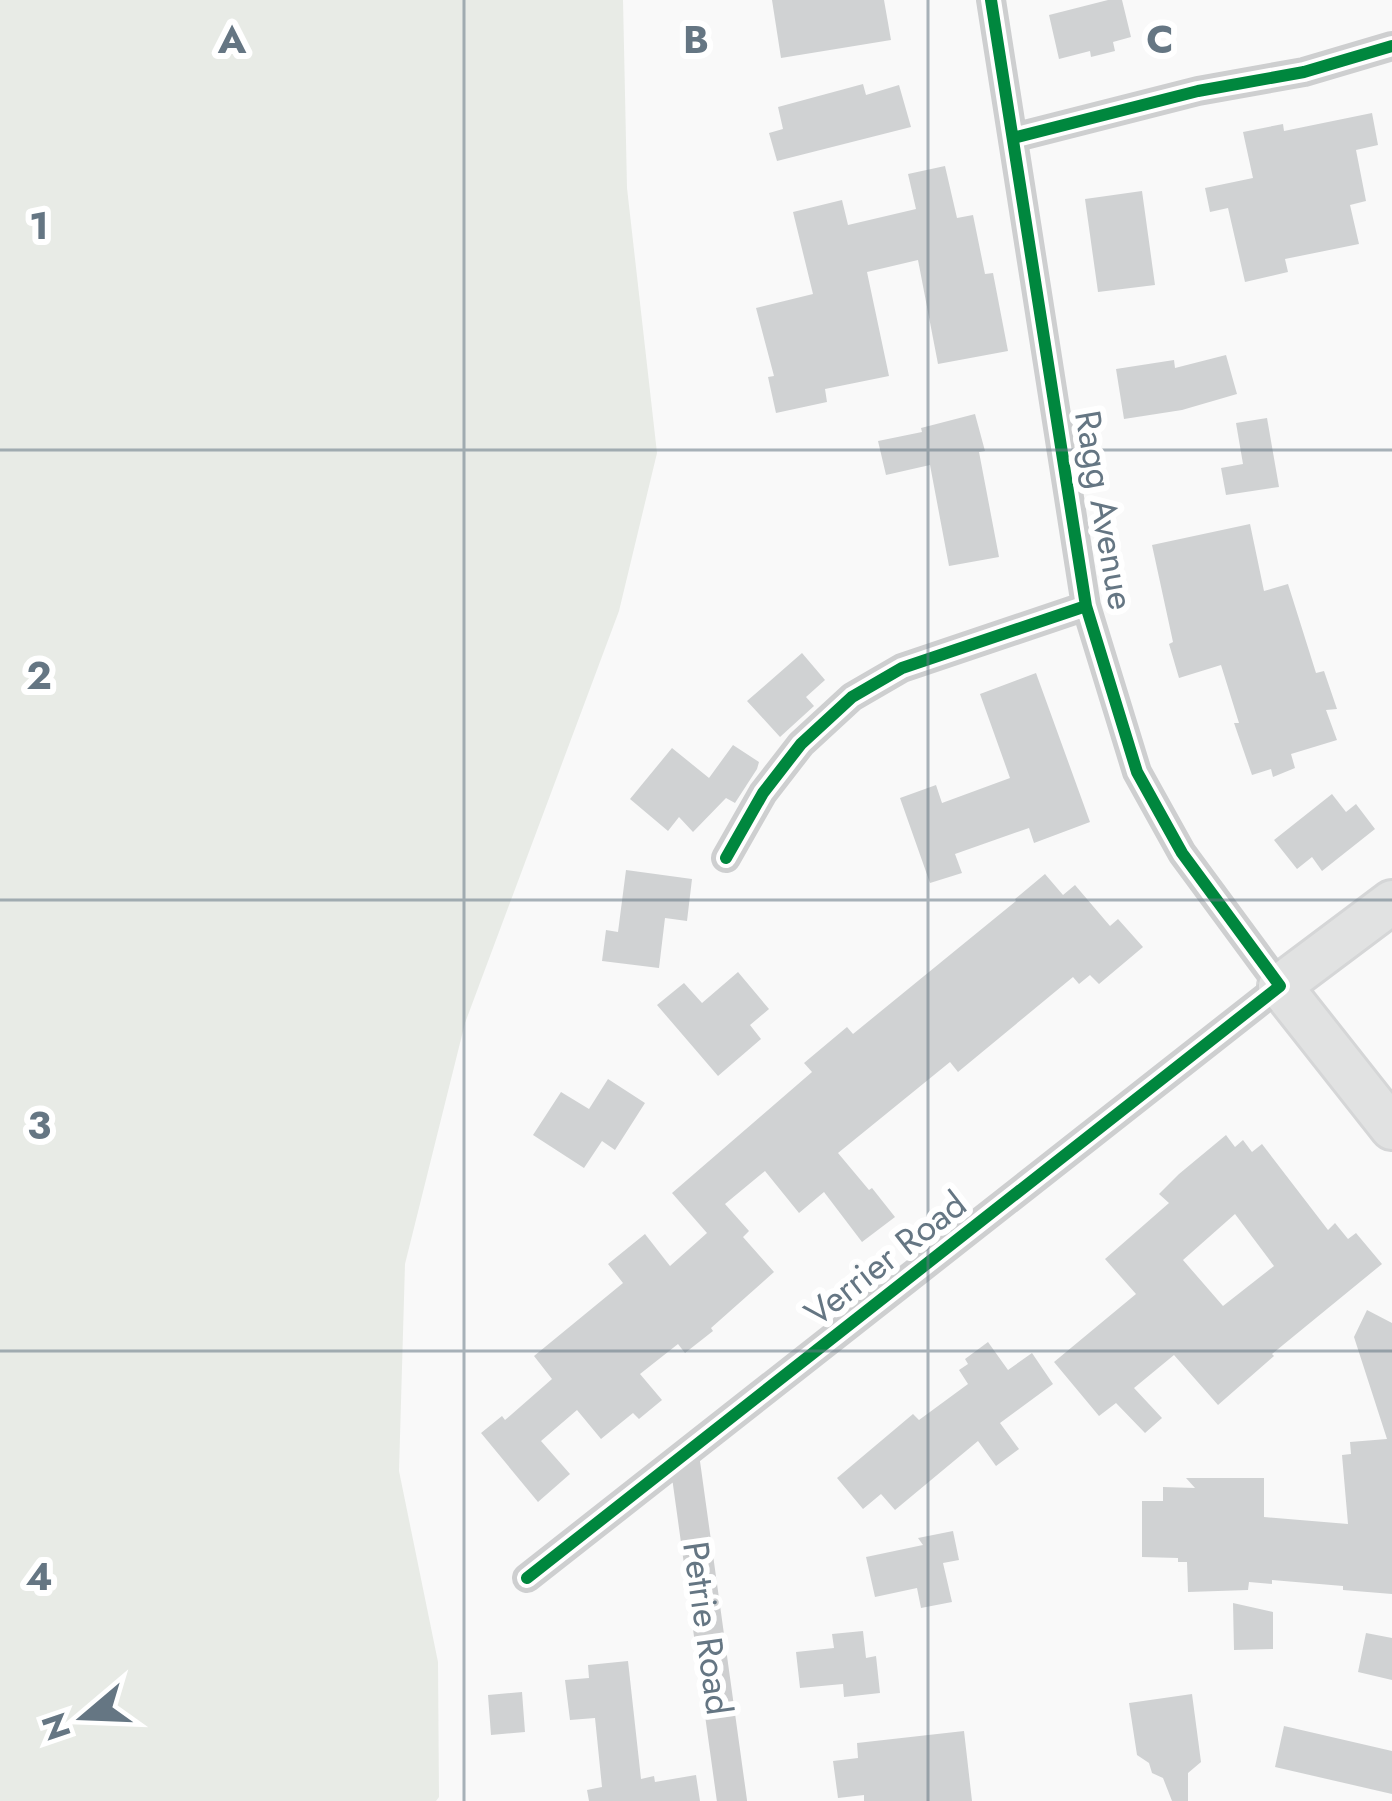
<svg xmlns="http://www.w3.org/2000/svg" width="1392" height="1801" font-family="Jost,sans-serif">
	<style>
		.green { fill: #e8ebe6 }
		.building { fill: #d0d2d3; fill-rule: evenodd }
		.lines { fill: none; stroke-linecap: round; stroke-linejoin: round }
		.secondary-casing { stroke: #d5d6d7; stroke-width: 48 }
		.street { stroke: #cecfd0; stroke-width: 30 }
		.secondary { stroke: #e1e2e2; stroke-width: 42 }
		.cycleway-casing { stroke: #fff; stroke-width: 20 }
		.cycleway { stroke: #00873e; stroke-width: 12 }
		.grid { fill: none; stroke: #657683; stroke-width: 3; stroke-opacity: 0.55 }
		.labels { text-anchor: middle; stroke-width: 12; stroke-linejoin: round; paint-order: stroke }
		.street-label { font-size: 36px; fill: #657683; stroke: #fff }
		.grid-label { font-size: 39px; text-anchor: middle; font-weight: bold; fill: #657683; stroke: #fff; stroke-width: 12; stroke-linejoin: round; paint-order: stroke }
	</style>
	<rect width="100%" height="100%" fill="#f9f9f9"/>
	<!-- green -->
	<path class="green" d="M0,0H623L627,188L657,453L619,611L465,1023L405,1264L399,1471L438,1662L439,1797L436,1801H0Z"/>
	<!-- building -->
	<path class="building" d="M772,0H884L891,40L781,58Z
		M1108,0H1122L1131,37L1113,42L1115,51L1091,57L1090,51L1059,59L1049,15Z
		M863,84L866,95L899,85L911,127L777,161L769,133L783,129L778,107Z
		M1372,113L1378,145L1356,150L1366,201L1350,205L1359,244L1285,259L1288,272L1245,282L1228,208L1210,212L1205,188L1253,178L1243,132L1283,124L1284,131Z
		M945,166L957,218L973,215L985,274L993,273L1008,351L938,364L918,260L867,272L889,376L825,389L827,402L776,413L768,377L774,376L756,308L813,294L793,212L842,200L848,225L916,209L908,174Z
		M1142,191L1155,285L1098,292L1085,199Z
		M1226,355L1237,394L1182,410L1124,419L1116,369L1174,360L1175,368Z
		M975,414L985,451L979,452L999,557L949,566L930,465L886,475L878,441L922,432L921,428Z
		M1267,418L1279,487L1226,495L1221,468L1243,464L1236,423Z
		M1250,524L1264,591L1288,584L1316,673L1324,671L1337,709L1326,710L1337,740L1291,754L1295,768L1273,777L1271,769L1252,775L1234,723H1239L1221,665L1179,678L1169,644L1173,642L1152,545Z
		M802,653L825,680L806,697L814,706L780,737L747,701Z
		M1036,673L1090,822L1034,843L1029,828L955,854L962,873L930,883L900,798L936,785L942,803L1010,778L980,694Z
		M733,745L759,762L757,769L735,803L726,798L693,832L679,817L668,831L630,799L672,748L709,778Z
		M1332,794L1346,812L1356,804L1375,829L1322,871L1312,857L1297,869L1274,840Z
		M626,870L692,879L687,921L665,918L659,968L602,961L606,930L618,932Z
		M1045,874L1063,895L1075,885L1110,926L1118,919L1143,947L1099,984L1090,975L1079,984L1073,977L958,1072L950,1062L838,1153L869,1190L872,1188L895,1217L862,1242L824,1192L799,1213L765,1171L725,1204L749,1231L743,1237L774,1272L711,1328L713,1331L685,1353L678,1344L640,1374L662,1400L639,1419L633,1413L601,1439L577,1410L541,1441L570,1474L538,1502L481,1433L502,1416L505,1420L552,1379L534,1356L623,1283L608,1264L645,1234L670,1266L707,1233L672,1193L812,1072L804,1063L847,1027L853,1034L1016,901L1015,899Z
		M738,972L769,1009L750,1025L761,1039L718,1076L657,1005L684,983L702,1003Z
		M608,1079L645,1103L615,1150L602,1141L584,1168L533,1135L561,1092L589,1109Z
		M1226,1135L1235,1147L1243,1140L1252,1152L1262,1144L1328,1230L1335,1223L1348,1239L1356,1233L1382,1264L1272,1354L1274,1356L1218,1405L1174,1355L1134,1388L1162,1418L1145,1433L1116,1403L1099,1416L1054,1362L1136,1294L1105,1259L1169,1203L1159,1194L1179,1174ZM1235,1214L1274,1266L1223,1306L1183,1260Z
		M1367,1310L1392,1323V1594L1343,1590V1586L1272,1580V1584L1249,1582L1248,1590L1188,1592L1187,1562H1178V1558L1142,1557V1501H1163V1487L1195,1488L1186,1478H1264V1517L1348,1524L1342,1455L1351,1454L1350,1442L1387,1439L1354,1337Z
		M988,1342L1008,1370L1032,1353L1053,1384L1000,1423L1019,1449L996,1466L978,1441L895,1510L881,1494L863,1509L837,1478L913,1414L919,1420L968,1384L959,1370L968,1364L965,1359Z
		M953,1531L959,1560L943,1563L952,1602L921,1608L917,1588L875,1597L866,1557L923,1545L918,1538Z
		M1233,1603L1273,1612V1649L1234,1650Z
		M863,1631L866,1658L876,1656L880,1693L844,1697L843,1684L800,1688L796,1652L834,1648L832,1634Z
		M1366,1633L1392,1638V1680L1358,1672Z
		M628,1661L641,1779L654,1776L655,1782L696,1775L700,1801H589L587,1790L602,1787L595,1718L570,1720L565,1680L589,1678L588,1665Z
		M522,1692L525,1732L491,1735L488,1695Z
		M1192,1694L1201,1762L1188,1773V1801H1172L1163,1778L1152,1773L1149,1763L1137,1755L1129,1703Z
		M1284,1726L1392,1751V1794L1275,1767Z
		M964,1731L972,1801H864V1795L838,1798L833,1761L858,1758L857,1743Z"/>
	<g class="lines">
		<defs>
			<path id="secondary" d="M1392,902L1280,986L1392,1128"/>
		</defs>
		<!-- secondary casing -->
		<use href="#secondary" class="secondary-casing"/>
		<!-- street -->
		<path class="street" d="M1013,138L1198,91L1304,72L1392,46
			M726,858L763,793L801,744L852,697L902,668L1086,606
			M684,1455L732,1801
			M527,1578L1280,986L1182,853L1137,772L1086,606L991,0"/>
		<!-- secondary -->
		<use href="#secondary" class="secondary"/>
		<defs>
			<path id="cycleway" d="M1013,138L1198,91L1304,72L1392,46
				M726,858L763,793L801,744L852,697L902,668L1086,606
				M527,1578L1280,986L1182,853L1137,772L1086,606L991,0"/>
		</defs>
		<!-- cycleway casing -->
		<use href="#cycleway" class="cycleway-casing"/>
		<!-- cycleway -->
		<use href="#cycleway" class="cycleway"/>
	</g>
	<!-- grid -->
	<path class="grid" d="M464,0V1801M928,0V1801M0,450H1392M0,900H1392M0,1351H1392"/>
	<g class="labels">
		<!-- street labels -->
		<g class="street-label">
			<text transform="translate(1105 510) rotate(80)" y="13">Ragg Avenue</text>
			<text transform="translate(885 1258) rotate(-38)" y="13">Verrier Road</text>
			<text transform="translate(708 1628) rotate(82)" y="13">Petrie Road</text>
		</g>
	</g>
	<g class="grid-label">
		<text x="232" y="53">A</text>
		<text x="696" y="53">B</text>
		<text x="1160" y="53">C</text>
		<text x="39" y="239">1</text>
		<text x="39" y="689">2</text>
		<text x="39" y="1139">3</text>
		<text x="39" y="1590">4</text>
	</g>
	<!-- north arrow -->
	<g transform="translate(84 1717) rotate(251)" stroke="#ffffff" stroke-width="9" paint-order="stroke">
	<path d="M0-9L21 45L0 30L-21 45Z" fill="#657683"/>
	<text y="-18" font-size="33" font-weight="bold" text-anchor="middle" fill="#657683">N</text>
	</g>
</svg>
